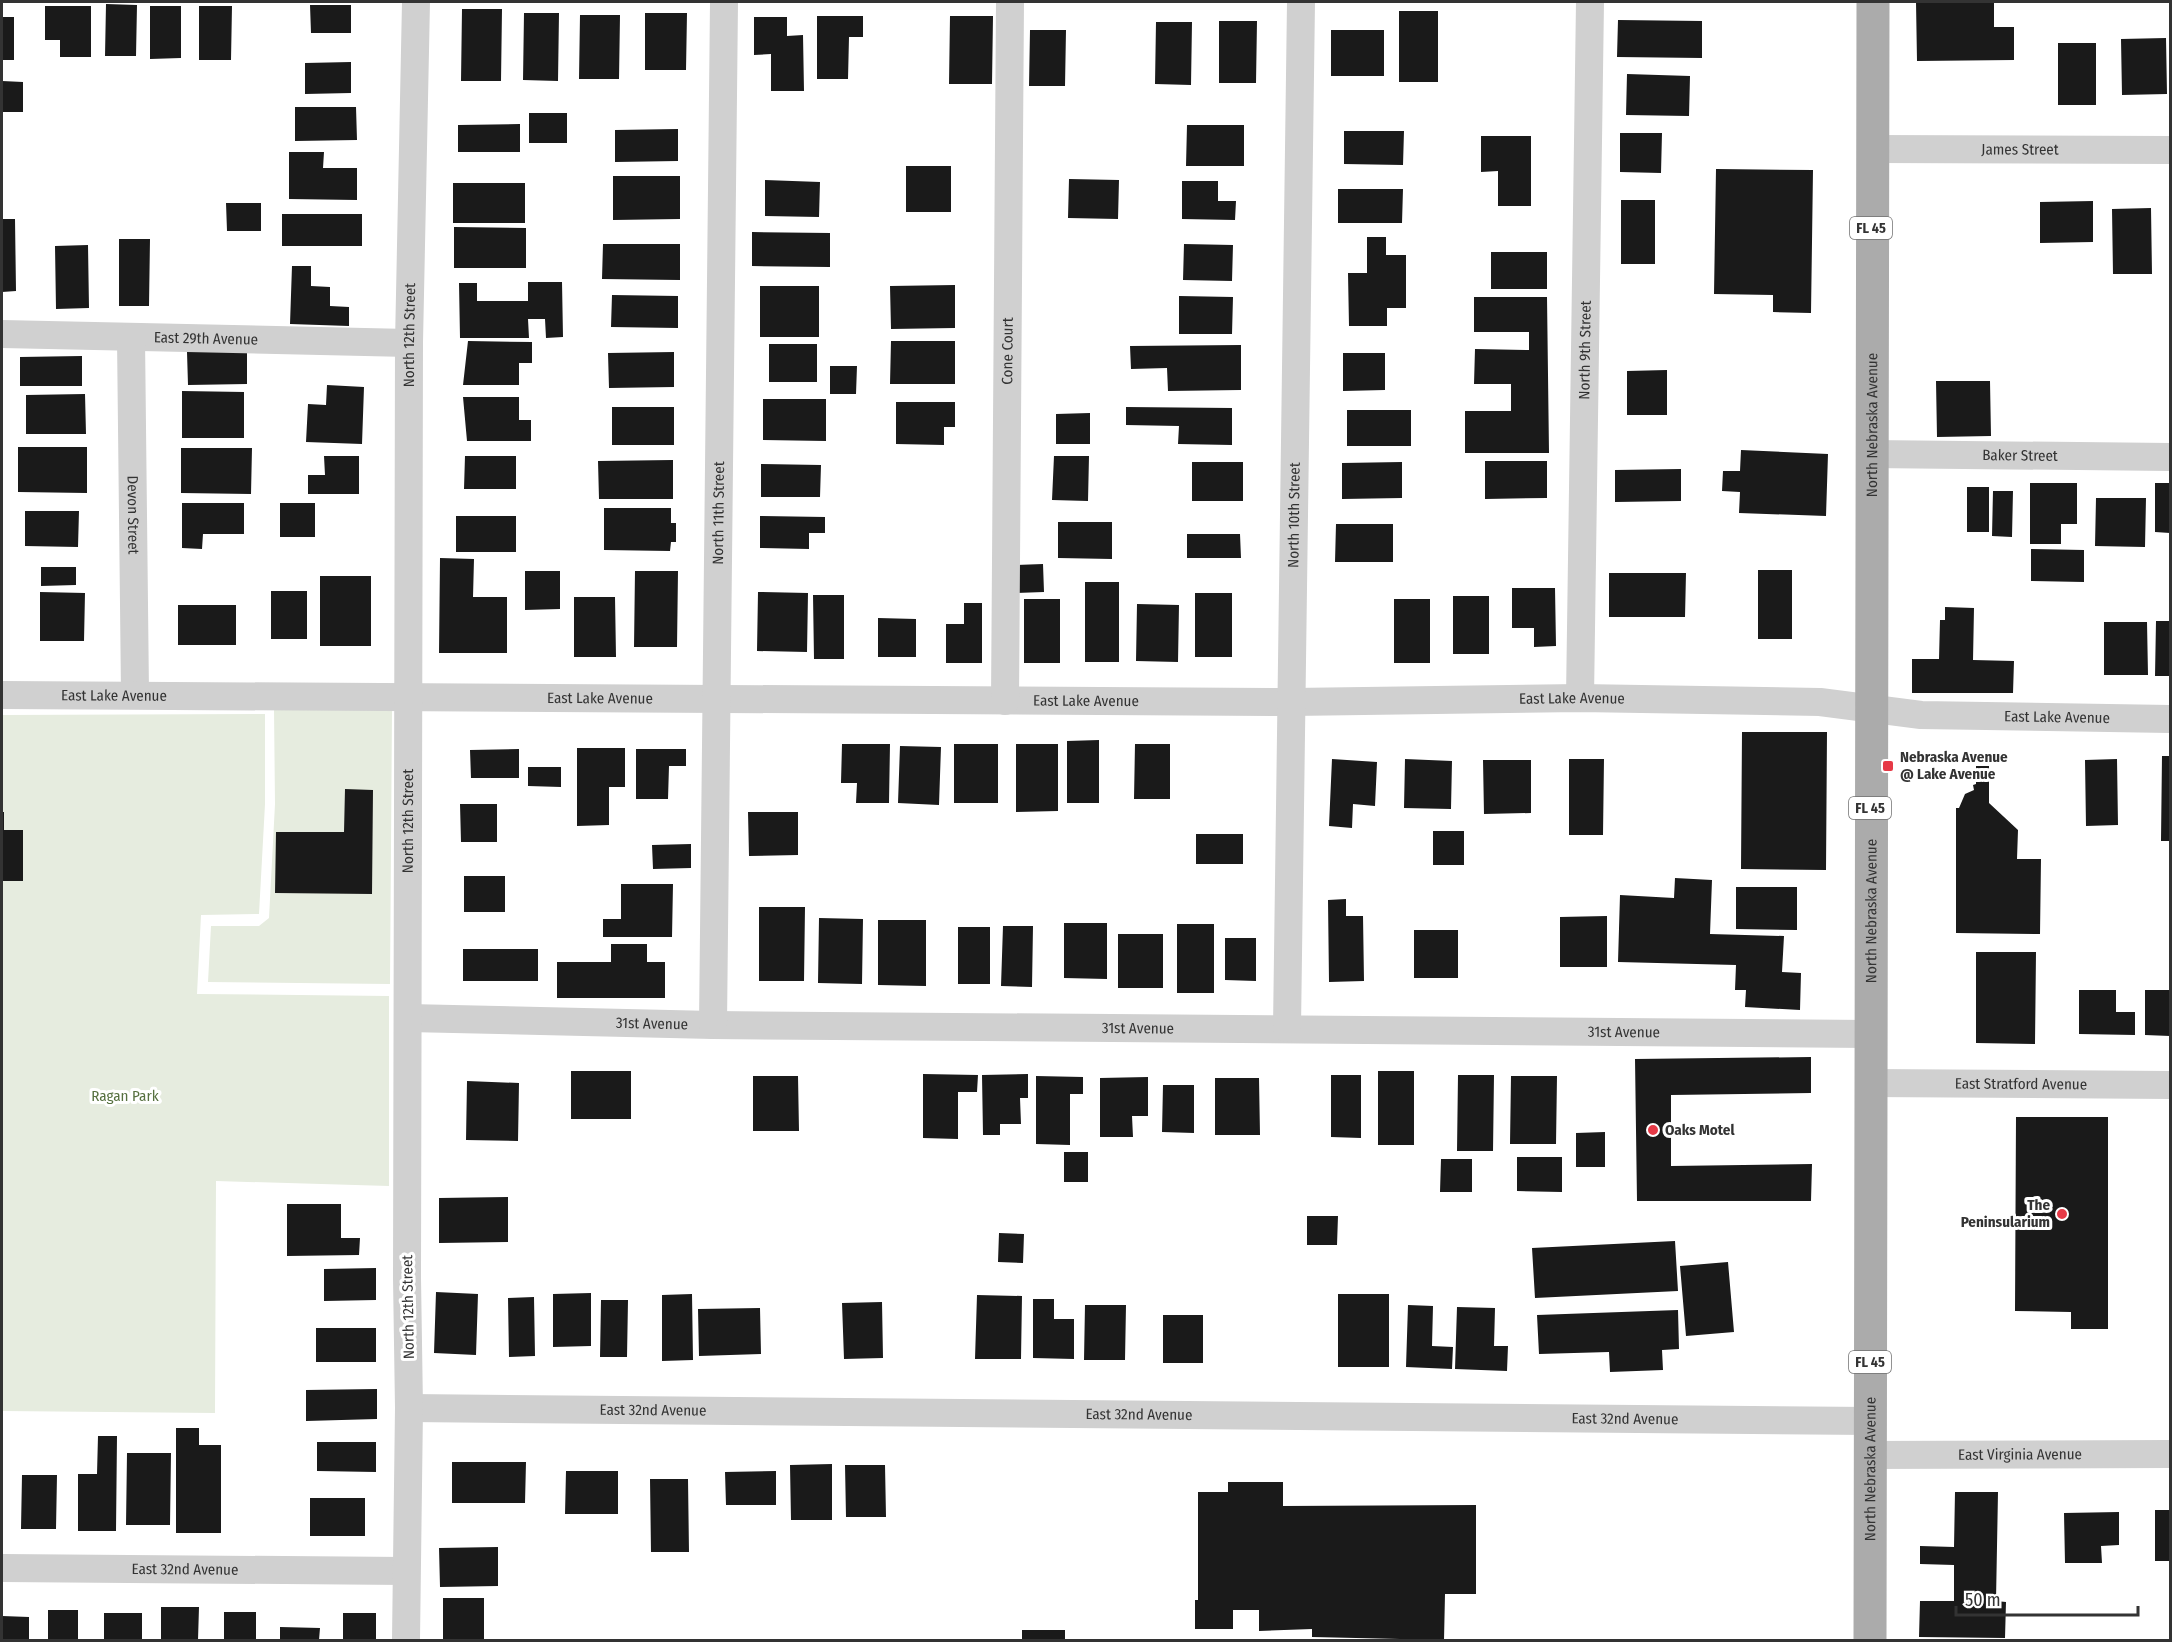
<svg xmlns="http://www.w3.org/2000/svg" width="2172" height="1642" font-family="'Fira Sans Condensed',sans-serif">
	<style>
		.green { fill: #e6ecdf }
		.building { fill: #1a1a1a }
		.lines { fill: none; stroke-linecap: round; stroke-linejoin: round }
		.minor { stroke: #d0d0d0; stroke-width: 28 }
		.major { stroke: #ababab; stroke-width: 33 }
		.poi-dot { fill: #e63946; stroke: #fff; stroke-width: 2 }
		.labels { text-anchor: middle; stroke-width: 6; stroke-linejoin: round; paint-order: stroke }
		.shield { fill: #fff; stroke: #707070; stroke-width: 1.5 }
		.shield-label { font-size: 14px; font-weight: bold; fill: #333 }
		.street-label { font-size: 15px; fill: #333; stroke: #fff }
		.poi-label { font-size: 15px; font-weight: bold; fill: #333; stroke: #fff; text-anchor: start }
		.park-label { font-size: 15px; fill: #56703f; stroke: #fff }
	</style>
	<rect width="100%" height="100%" fill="#fff"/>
	<!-- green -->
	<path class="green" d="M274,709L392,710L390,984L208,982L211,926H259L269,918L275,804Z
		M265,714V804L259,914L201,915L197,994L389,996V1186L216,1181L215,1413L2,1411V715Z"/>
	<!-- building -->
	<path class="building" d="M1916,2H1994V27H2014V60L1917,61Z
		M106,4L137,5L136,56H105Z
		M310,5H351V33H311Z
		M45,6H91V57H60V40H45Z
		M150,6H181V58L150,59Z
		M199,6H232L231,60H199Z
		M462,9H502L501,81H461Z
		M1399,11H1438V82H1399Z
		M524,13H559L558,81L523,80Z
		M645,13H687L686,70H645Z
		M580,15H620L619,79H579Z
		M817,16H863V37H849L848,79H817Z
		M950,16H993L992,84H949Z
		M2,17H14V60H2Z
		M754,17H787V36L803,35L804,91H771V54L754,55Z
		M1618,20L1702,21V58L1617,57Z
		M1219,21H1257L1256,83H1219Z
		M1156,22H1192L1191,85L1155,84Z
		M1030,30H1066L1065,86H1029Z
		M1331,30H1384V76H1331Z
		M2166,38L2167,94L2122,95L2121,39Z
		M2058,43H2096V105H2058Z
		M351,62V93L305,94V63Z
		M1627,74L1690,76L1689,116L1626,115Z
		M2,81L23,82V112H2Z
		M295,107H356L357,140L295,141Z
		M529,113H567V143H529Z
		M520,124V152H458V125Z
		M1187,125H1244V166H1186Z
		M678,129V161L615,162V130Z
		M1344,131H1404L1403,165L1344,164Z
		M1620,133H1662L1661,173L1620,172Z
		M1481,136H1531V206H1498V171L1481,172Z
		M289,152H324L323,168H357V200L289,199Z
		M906,166H951V212H906Z
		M1716,169L1813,170L1811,313L1773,312V295L1714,294Z
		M613,176H680V219L613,220Z
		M1069,179L1119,180L1118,219L1068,218Z
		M765,180L820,182L819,217L765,216Z
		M1182,181H1218V201H1236L1235,220L1182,219Z
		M453,183H525V223H453Z
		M1338,189H1403L1402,223H1338Z
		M1621,200H1655V264H1621Z
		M2093,201V242L2040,243V202Z
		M226,203H261V231H227Z
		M2151,208L2152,274H2113L2112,209Z
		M282,214H362V246H282Z
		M2,219H15L16,291L2,292Z
		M454,227L526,228V268H454Z
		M752,232L830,233V267L752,266Z
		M1367,237H1386V255H1406V308H1387V326H1349L1348,273H1367Z
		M119,239H150L149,306H119Z
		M603,244H680V280L602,279Z
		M1184,244L1233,245L1232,281L1183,280Z
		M88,245L89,308L56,309L55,246Z
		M1491,252H1547V289H1491Z
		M292,266H311V286L330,287V306L349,307V326L290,324Z
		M528,282H562L563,337L546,338L545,319H528L529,338H460L459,283H477V301H528Z
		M955,285V328L891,329L890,286Z
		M760,286H819V337H760Z
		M612,295L678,296V328L611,327Z
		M1179,296L1233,297L1232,334H1179Z
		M1474,297H1547L1549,453H1465V411H1511V384H1474L1475,349L1529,350V332H1474Z
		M468,341L532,342V363H519V385H463Z
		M891,341H955V384H890Z
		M769,344H817V382H769Z
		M1241,345V390L1168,391L1167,368L1131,369L1130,346Z
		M247,350V384L188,385L187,352Z
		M674,352V387L609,388L608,353Z
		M1343,353H1385V390L1343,391Z
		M82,356V386H20V357Z
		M830,366H857L856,394H830Z
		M1667,370V415H1627V371Z
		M1936,381H1990L1991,436L1937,437Z
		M327,385L364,387L362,444L306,442L308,404L326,405Z
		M182,391L244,392V438H182Z
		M85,394L86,434H26V395Z
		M463,397H519V420H531V441H467Z
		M763,399H826V441L763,440Z
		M896,402H955V427H944V445L896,444Z
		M612,407H674V445H612Z
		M1126,407L1232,408V445L1178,444L1179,426L1126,425Z
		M1347,410H1411V446H1347Z
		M1090,413V444H1056V414Z
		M18,447H87V493L18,492Z
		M181,448H252L251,494L181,493Z
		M1741,450L1828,454L1826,516L1739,513L1740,492L1722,491L1723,471H1740Z
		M324,456H359V494H308V475H325Z
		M465,456H516V489H464Z
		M1054,456H1089L1088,501L1052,500Z
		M673,460V499H599L598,461Z
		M1485,461H1547V498L1485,499Z
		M1192,462H1243V501H1192Z
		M1402,462V498L1342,499V463Z
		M761,464L821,465L820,497H761Z
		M1681,469V501L1615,502V470Z
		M2030,483H2077V524H2061V544H2030Z
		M2155,483H2170V533L2155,532Z
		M1967,487H1989V532H1967Z
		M1993,491H2013L2012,537L1992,536Z
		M2096,498H2146L2145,547L2095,546Z
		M182,503H244V534H203L202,549L182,548Z
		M280,503H315V537H280Z
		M604,508H671V523H676V542H671L670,551L604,550Z
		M25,511H79L78,547L25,546Z
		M456,516H516V552H456Z
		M760,516L825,517V533H809V549L760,548Z
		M1058,522H1112V559L1058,558Z
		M1336,524H1393V562H1335Z
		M1187,534H1240L1241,558H1187Z
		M2031,549L2084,550V582L2031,581Z
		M440,558L474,559L473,597H507V653H439Z
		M1043,564L1044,592L1016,593L1015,565Z
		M41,567H76V585L41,586Z
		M1758,570H1792V639H1758Z
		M525,571H560V609L525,610Z
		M635,571H678L677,647H634Z
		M1609,573H1686L1685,617H1609Z
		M320,576H371V646H320Z
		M1085,582H1119V662H1085Z
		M1512,588H1555L1556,646L1534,647V628H1512Z
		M271,591H307V639H271Z
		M40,592L85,593L84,641H40Z
		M758,592L808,593L807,652L757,651Z
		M1195,593H1232V657H1195Z
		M813,595H844V659H814Z
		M1453,596H1489V654H1453Z
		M574,597H615L616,657H574Z
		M1024,599H1060V663H1024Z
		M1394,599H1430V663H1394Z
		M964,603H982V663H946V624H964Z
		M1137,604L1179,605L1178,662L1136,661Z
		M178,605H236V645H178Z
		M1945,607L1974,608L1973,660L2014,661L2013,693H1912V659H1939L1940,620H1945Z
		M878,618L916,619V657H878Z
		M2156,621H2170V676H2155Z
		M2104,622H2147L2148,675H2104Z
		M1742,732H1827L1826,870L1741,869Z
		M1099,740V803H1067V741Z
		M842,744H890L889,803H856L857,783H841Z
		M954,744H998V803H954Z
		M1016,744H1058V811L1016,812Z
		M1135,744H1170V799H1134Z
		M900,746L941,747L939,805L898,803Z
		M577,748H625V787H609V825L577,826Z
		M519,749V778H471L470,750Z
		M636,749H686V766H669L668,799H636Z
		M2162,756H2170V841H2161Z
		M1332,759L1377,762L1375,806L1353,804L1352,828L1329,826Z
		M1405,759L1452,761L1451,809L1404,808Z
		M1569,759H1604L1603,835H1569Z
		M2117,759L2118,825L2086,826L2085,760Z
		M1483,760H1531V813L1484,814Z
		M1976,766H1989V803L2018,830L2017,859H2041L2040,934L1956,933V808H1959L1965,794L1974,790L1973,785L1976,784Z
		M528,767H561V787L528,786Z
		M345,789L373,790L372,894L275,893L276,832H344Z
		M460,804H497V842H461Z
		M2,812H4V830H23V881H2Z
		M748,812H798V855L749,856Z
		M1433,831H1464V865H1433Z
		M1196,834H1243V864H1196Z
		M691,844V868L653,869L652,845Z
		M464,876H505V912H464Z
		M1675,878L1712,880L1710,934L1784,936L1782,972L1801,973L1800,1010L1745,1007L1746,990H1735L1736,965L1618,962L1620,895L1674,898Z
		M621,884H673L672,937H603V919H621Z
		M1736,887H1797V930L1736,929Z
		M1346,899V916H1363L1364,981L1329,982L1328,900Z
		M759,907H805L804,981H759Z
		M1607,916V967H1560V917Z
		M819,918L863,919L862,984L818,983Z
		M878,920H926V986L878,985Z
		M1064,923H1107V979L1064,978Z
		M1177,924H1214V993H1177Z
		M1003,926H1033L1032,987L1001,986Z
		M958,927H990V984H958Z
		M1414,930H1458V978H1414Z
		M1118,934H1163V988H1118Z
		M1225,938H1256V981L1225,980Z
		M611,944H647V962H665V998H557V962H611Z
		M463,949H538V981H463Z
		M1976,952H2036L2035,1044L1976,1043Z
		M2079,990H2116V1012H2135V1035L2079,1034Z
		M2145,990H2170V1036L2145,1035Z
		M1811,1057V1093L1671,1095V1166L1812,1164L1811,1201H1637L1635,1059Z
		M571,1071H631V1119H571Z
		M1378,1071H1414V1145H1378Z
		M923,1074L978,1075L977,1092H958V1139L923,1138Z
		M1028,1074V1098H1020L1021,1124H1000V1135H983L982,1075Z
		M1331,1075H1361V1138L1331,1137Z
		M1458,1075H1494L1493,1151H1457Z
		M753,1076H798L799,1131H753Z
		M1036,1076L1083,1077V1094H1070V1145L1036,1144Z
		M1511,1076H1557L1556,1144H1510Z
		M1148,1077V1116H1132L1133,1137H1100V1078Z
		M1215,1078H1259L1260,1135H1215Z
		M467,1081L519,1083L518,1141L466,1140Z
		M1163,1085H1194V1133L1162,1132Z
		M2016,1117H2108V1329H2071V1312L2015,1311Z
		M1605,1132V1167H1576V1133Z
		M1064,1152H1088V1182H1064Z
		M1517,1157H1562V1192L1517,1191Z
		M1441,1159H1472V1192H1440Z
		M508,1197V1242L439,1243V1198Z
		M287,1204H341V1238H360L359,1255L287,1256Z
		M1307,1216H1338L1337,1245H1307Z
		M999,1233L1024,1234L1023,1263L998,1262Z
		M1675,1241L1678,1291L1535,1298L1532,1248Z
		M1728,1262L1734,1332L1686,1336L1680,1266Z
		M376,1268V1300L324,1301V1269Z
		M436,1292L478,1294L476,1355L434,1353Z
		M591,1293V1346L553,1347V1294Z
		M692,1294L693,1360L662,1361V1295Z
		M1338,1294H1389V1367H1338Z
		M977,1295L1022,1296L1021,1359H975Z
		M534,1297L535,1356L509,1357L508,1298Z
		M1033,1299H1054V1319H1074V1359L1033,1358Z
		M601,1300H628L627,1357H600Z
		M882,1302L883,1358L844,1359L842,1303Z
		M1085,1305H1126L1125,1360H1084Z
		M1408,1305L1433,1306L1432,1346L1453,1347L1452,1369L1406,1367Z
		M1457,1307L1495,1308L1494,1346H1508L1507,1371L1455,1369Z
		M760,1308L761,1354L699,1356L698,1309Z
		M1678,1310L1679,1349L1662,1350L1663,1370L1610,1372L1609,1352L1539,1354L1537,1315Z
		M1163,1315H1203V1363H1163Z
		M316,1328H376V1362H316Z
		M377,1389V1419L306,1421V1390Z
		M176,1428H199V1445H221V1533H176Z
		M98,1436H117L116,1531H78V1474H97Z
		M317,1442H376V1472L317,1471Z
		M127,1453H171L170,1525H126Z
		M452,1462H526L525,1503H452Z
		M832,1464V1520H791L790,1465Z
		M845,1465H885L886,1517H846Z
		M566,1471H618V1514H565Z
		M776,1471V1505H726L725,1472Z
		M22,1475H57L56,1529H21Z
		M650,1479H688L689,1552H651Z
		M1228,1482H1283V1506L1476,1505V1594H1445L1444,1640L1312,1637V1629L1259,1631V1610H1233V1629H1195V1600H1198V1492H1228Z
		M1955,1492H1998L1996,1601L2006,1602L2005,1638L1919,1637L1920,1601H1954V1565L1920,1564V1546L1954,1547Z
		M310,1498H365V1536H310Z
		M2155,1510H2170V1561H2155Z
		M2119,1512V1545L2101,1546L2102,1563H2065L2064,1513Z
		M498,1547V1586L440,1587L439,1548Z
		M443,1598H484V1640H443Z
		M161,1607H199L198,1640H161Z
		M48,1610H78V1640H48Z
		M224,1612H256V1640H224Z
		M104,1613H142V1640H104Z
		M343,1613H376V1640H343Z
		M2,1616L29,1617V1640H2Z
		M280,1627L320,1628L319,1640H280Z
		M1022,1630H1065V1640H1022Z"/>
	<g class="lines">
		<!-- minor -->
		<g class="minor">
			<path id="s1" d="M1872,149L2170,150"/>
			<path id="s2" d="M2,334L409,343"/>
			<path id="s3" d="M131,338L135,693"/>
			<path id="s4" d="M1870,454L2170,457"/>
			<path id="s5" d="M2,695L1292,702L1580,698L1820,702L1921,715L2170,719"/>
			<path id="s6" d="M1580,698L1590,2"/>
			<path id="s7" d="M1005,701L1010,2"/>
			<path id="s8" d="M408,1018L713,1025L1869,1034"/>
			<path id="s9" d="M713,1025L724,2"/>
			<path id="s10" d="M1287,1028L1301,2"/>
			<path id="s11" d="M1869,1083L2170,1085"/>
			<path id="s12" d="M409,1408L1870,1421"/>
			<path id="s13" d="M1870,1455L2170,1454"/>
			<path id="s14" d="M2,1568L406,1571"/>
			<path id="s15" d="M406,1640L409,1408L407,1278L409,343L416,2"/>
		</g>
		<!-- major -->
		<path class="major" id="s16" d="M1870,1640L1873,2"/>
	</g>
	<!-- markers -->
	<g class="poi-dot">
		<rect x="1882" y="760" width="12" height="12" rx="3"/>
		<circle cx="1653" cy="1130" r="6"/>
		<circle cx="2062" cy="1214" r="6"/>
	</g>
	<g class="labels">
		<!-- shield labels -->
		<g class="shield">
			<rect x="1850" y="217" width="42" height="22" rx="4.5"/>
			<rect x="1849" y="797" width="42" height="22" rx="4.5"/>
			<rect x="1849" y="1351" width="42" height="22" rx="4.5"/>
		</g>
		<g class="shield-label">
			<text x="1871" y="233">FL 45</text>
			<text x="1870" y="813">FL 45</text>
			<text x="1870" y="1367">FL 45</text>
		</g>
		<!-- street labels -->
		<g class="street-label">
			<text dy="5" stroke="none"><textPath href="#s1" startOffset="148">James Street</textPath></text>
			<text dy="5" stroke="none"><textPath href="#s15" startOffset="1305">North 12th Street</textPath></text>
			<text dy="5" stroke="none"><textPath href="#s2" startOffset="204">East 29th Avenue</textPath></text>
			<text dy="5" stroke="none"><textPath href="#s6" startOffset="348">North 9th Street</textPath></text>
			<text dy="5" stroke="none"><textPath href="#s7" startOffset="350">Cone Court</textPath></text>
			<text dy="5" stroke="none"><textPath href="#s16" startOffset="1215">North Nebraska Avenue</textPath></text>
			<text dy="5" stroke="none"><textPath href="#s4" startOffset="150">Baker Street</textPath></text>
			<text dy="5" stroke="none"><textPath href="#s9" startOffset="512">North 11th Street</textPath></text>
			<text dy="5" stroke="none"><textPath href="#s10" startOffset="513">North 10th Street</textPath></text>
			<text dy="5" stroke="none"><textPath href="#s3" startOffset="177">Devon Street</textPath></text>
			<text dy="5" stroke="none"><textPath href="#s5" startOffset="112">East Lake Avenue</textPath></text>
			<text dy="5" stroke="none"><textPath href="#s5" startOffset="598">East Lake Avenue</textPath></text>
			<text dy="5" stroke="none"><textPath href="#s5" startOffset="1570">East Lake Avenue</textPath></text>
			<text dy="5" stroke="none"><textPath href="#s5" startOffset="1084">East Lake Avenue</textPath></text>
			<text dy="5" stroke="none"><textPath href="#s5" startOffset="2056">East Lake Avenue</textPath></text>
			<text dy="5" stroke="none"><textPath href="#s15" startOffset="819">North 12th Street</textPath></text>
			<text dy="5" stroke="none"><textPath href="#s16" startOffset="729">North Nebraska Avenue</textPath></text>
			<text dy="5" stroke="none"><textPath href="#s8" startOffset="244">31st Avenue</textPath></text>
			<text dy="5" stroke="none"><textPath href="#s8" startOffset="730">31st Avenue</textPath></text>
			<text dy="5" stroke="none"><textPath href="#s8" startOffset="1216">31st Avenue</textPath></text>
			<text dy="5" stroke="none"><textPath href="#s11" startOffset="152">East Stratford Avenue</textPath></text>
			<text transform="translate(408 1307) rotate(-91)" y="5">North 12th Street</text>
			<text dy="5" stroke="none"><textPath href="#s12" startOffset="244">East 32nd Avenue</textPath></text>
			<text dy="5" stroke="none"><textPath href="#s12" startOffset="730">East 32nd Avenue</textPath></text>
			<text dy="5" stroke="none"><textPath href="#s12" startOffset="1216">East 32nd Avenue</textPath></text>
			<text dy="5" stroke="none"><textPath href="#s13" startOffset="150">East Virginia Avenue</textPath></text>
			<text dy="5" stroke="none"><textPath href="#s16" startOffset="171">North Nebraska Avenue</textPath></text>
			<text dy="5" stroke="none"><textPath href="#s14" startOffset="183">East 32nd Avenue</textPath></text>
		</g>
		<!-- poi labels -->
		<g class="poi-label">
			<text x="1900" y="762">Nebraska Avenue<tspan x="1900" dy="17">@ Lake Avenue</tspan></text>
			<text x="1665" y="1135">Oaks Motel</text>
			<text x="2050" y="1210" text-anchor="end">The<tspan x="2050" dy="17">Peninsularium</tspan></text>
		</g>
		<!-- park labels -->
		<g class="park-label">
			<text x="125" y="1101">Ragan Park</text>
		</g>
	</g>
	<!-- border -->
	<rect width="2172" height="1642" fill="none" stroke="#333333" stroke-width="6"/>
	<!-- scale -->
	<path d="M1956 1606v9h182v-9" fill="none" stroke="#333333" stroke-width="3"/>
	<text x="1965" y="1606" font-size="18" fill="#333333" stroke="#ffffff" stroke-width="4.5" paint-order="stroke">50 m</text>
</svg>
